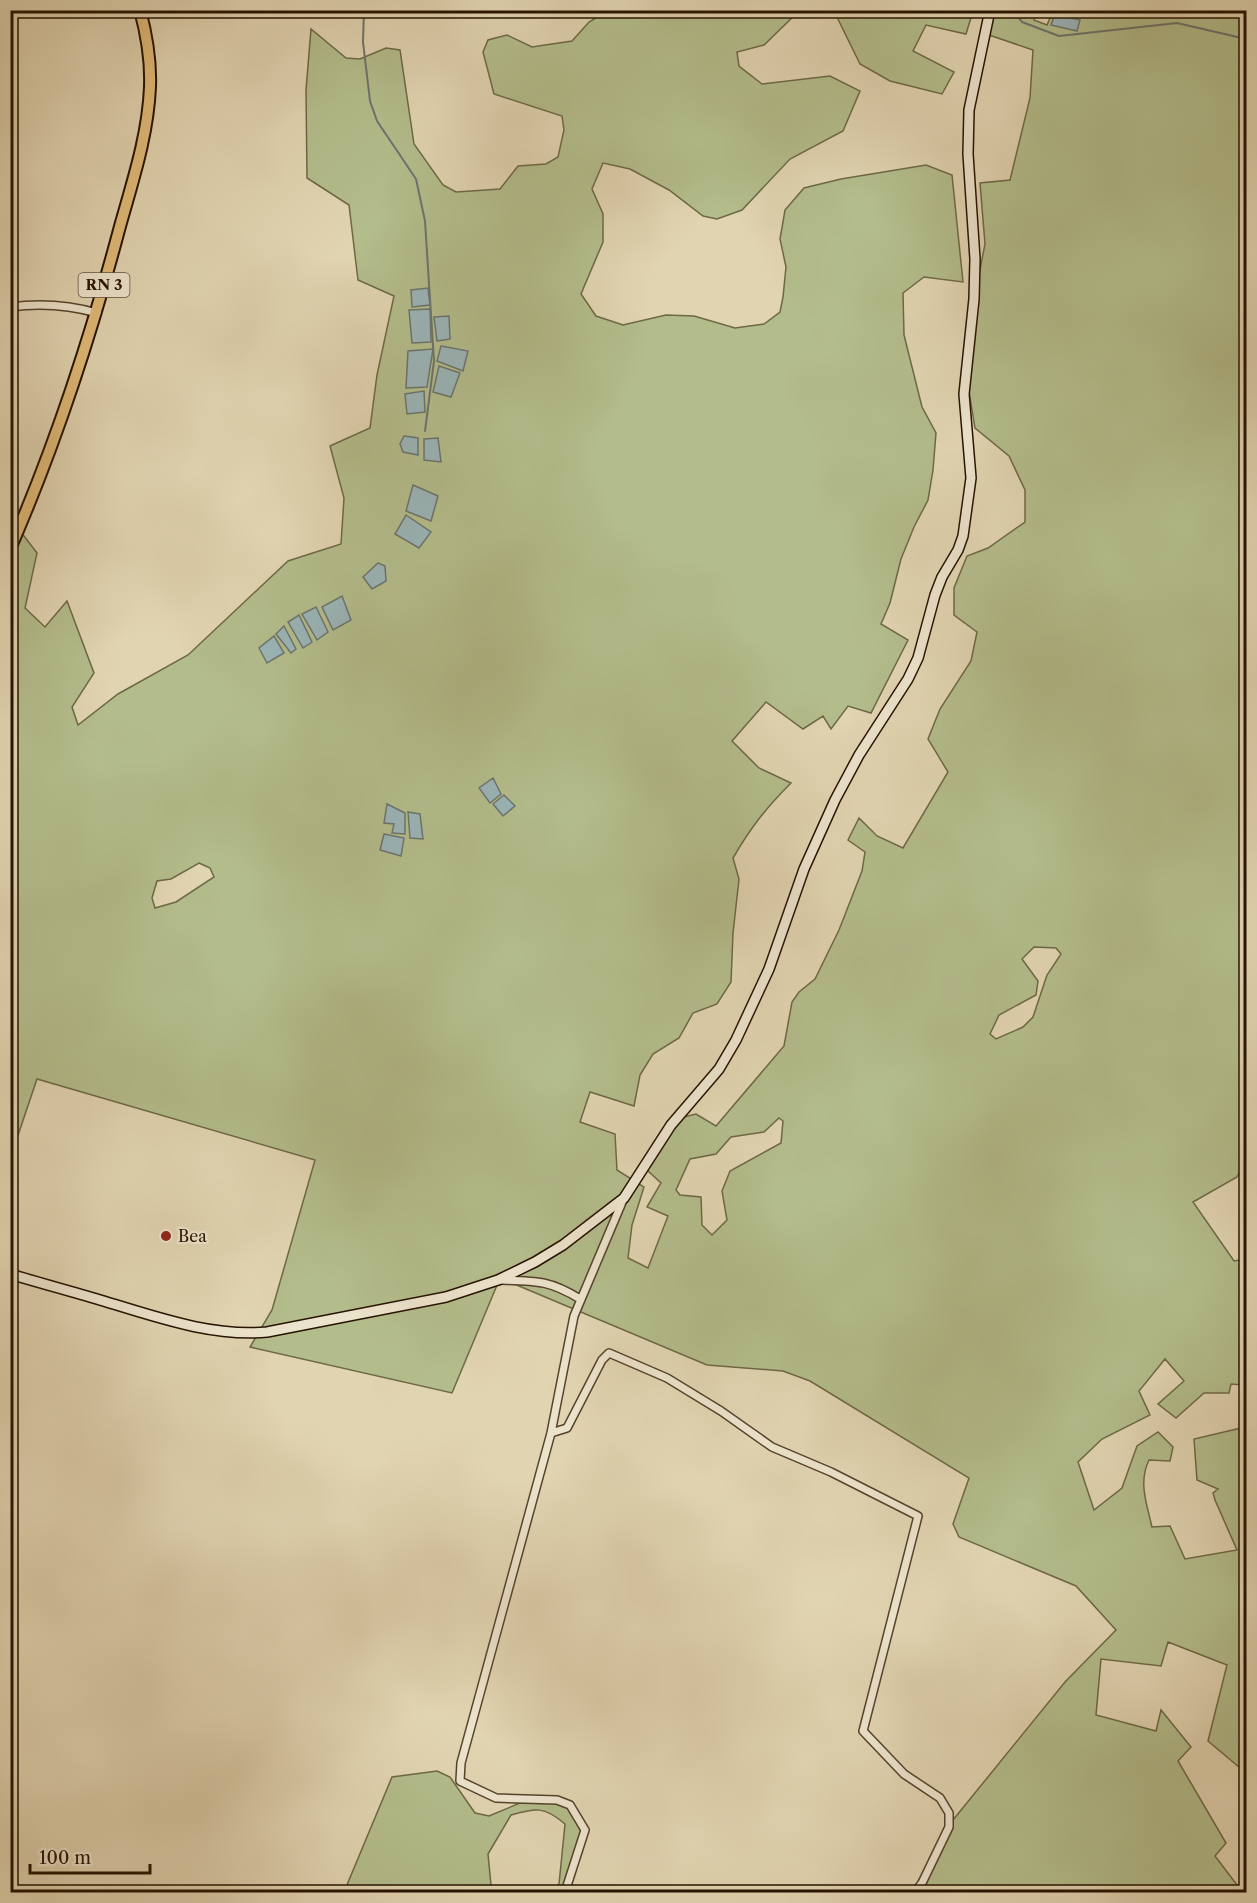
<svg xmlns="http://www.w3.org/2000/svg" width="1257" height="1903" font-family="'Libre Caslon Text',serif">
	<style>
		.green { fill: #b3bc8b; stroke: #6d6846; stroke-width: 1.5; fill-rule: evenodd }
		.water { fill: #9ab5b8; stroke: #6c746e; stroke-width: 1.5 }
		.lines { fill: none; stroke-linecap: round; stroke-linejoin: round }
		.stream { stroke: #6c746e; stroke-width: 2 }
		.street-casing { stroke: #56432c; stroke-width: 10 }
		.secondary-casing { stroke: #271300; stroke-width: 12 }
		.primary-casing { stroke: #271300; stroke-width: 14 }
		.street { stroke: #ece3cc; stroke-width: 7 }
		.secondary { stroke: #ece3cc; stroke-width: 9 }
		.primary { stroke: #e0ba78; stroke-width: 10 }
		.poi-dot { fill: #8f2418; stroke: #ece3cc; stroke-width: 2 }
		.labels { text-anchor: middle; stroke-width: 4.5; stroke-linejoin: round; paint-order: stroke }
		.shield { fill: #ece3cc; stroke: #62513d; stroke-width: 1.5 }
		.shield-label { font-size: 15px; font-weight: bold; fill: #271300 }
		.poi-label { font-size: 16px; fill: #271300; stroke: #ece3cc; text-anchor: start }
	</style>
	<rect width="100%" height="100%" fill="#e1d4b1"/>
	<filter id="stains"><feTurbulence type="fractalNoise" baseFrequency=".00333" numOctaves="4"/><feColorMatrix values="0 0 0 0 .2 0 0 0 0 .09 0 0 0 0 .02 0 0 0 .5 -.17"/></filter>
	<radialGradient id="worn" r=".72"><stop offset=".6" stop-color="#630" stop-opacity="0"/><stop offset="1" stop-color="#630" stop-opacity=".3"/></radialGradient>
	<!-- green -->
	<path class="green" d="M607,11H799L764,45L737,52L739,66L762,84L830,76L860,91L843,131L790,159L742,210L717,219L703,216L669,190L630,169L603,163L592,189L603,214V242L581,294L596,316L623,325L666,315L694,316L735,328L764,324L780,312L783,297L786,267L780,239L785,210L804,188L841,179L926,165L952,175L963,282L924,277L903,293L904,335L922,407L936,433L933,470L928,500L914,527L901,559L890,603L881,624L908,640L871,713L848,706L831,729L823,716L803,729L766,702L732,741L759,768L791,783C766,808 751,827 733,858L739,879L733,933L731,982L717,1004L693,1013L679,1038L653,1054L640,1075L634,1106L590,1092L580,1122L615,1134L617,1170L644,1187L632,1225L628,1258L648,1268L668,1216L647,1207L661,1183L647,1170L680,1118L696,1114L716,1126L784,1046L792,1002L799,992L815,979L839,930L862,871L865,852L848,840L859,818L877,836L903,848L948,772L928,739L940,709L971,661L977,632L954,615V588L967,556L988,548L1025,522V490L1009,456L975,428L968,385L969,326L985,244L980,183L1010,180L1030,98L1033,50L989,35L995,11H1018L1030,16L1033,11H1037L1034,20L1047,25L1053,11H1246V1158L1237,1177L1193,1202L1234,1261L1246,1259V1390L1243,1385L1231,1384L1229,1393H1204L1176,1418L1158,1404L1184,1381L1165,1359L1139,1391L1150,1415L1102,1439L1078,1462L1094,1510L1122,1488L1137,1446L1158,1432L1173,1447L1170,1461L1149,1460C1138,1482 1147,1505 1152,1527L1170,1526L1185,1559L1237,1550L1215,1500L1213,1493L1218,1489L1197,1480L1194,1439L1241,1428L1246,1423V1773L1208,1741L1227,1665L1168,1642L1161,1666L1101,1659L1096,1715L1156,1731L1161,1710L1191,1747L1178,1761L1226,1843L1215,1856L1240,1889L1246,1892H912L953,1820L1065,1682L1116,1630L1076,1586L959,1537L953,1524L969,1478L810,1381L783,1371L707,1365L500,1278L452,1393L250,1347L272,1310L315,1160L37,1079L11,1156V1101L15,1091L10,1089L11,519L37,553L25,608L45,627L67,601L94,673L72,707L78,725L118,694L188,655L288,561L341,544L344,498L330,446L370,428L377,375L394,296L358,280L349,205L307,178L306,90L311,29L346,58L360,59L386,48L400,50L414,144L443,185L456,192L500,189L518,166L546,164L558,157L564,130L562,116L494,94L483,52L488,40L507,35L532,47L572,41L589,22ZM199,863L210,868L214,877L176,902L155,908L152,898L157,881L171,879ZM1034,947L1056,948L1061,954L1047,975L1033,1017L1023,1027L996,1039L990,1034L999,1015L1036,995L1038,981L1022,959ZM779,1118L783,1121L781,1143L730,1171L722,1191L727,1220L712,1235L702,1225L701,1197L680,1195L676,1190L690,1159L716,1154L731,1137L764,1132Z
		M834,11H973L966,34L926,25L913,51L954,72L942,94L890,81L860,64Z
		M437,1771L450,1777L475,1813L489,1816L532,1798L559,1802L571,1811L583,1835L567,1892H549L559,1884L565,1824C544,1806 536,1808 511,1815L488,1854L491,1885L488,1892H344L392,1777Z"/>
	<!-- water -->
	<path class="water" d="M1055,14L1080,20L1077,31L1051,25Z
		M428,288L430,305L412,307L411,290Z
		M430,309L431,342L412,343L409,310Z
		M449,316L450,339L437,341L434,317Z
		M441,346L468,351L463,371L437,361Z
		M433,349L427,387L406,388L408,351Z
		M439,366L460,373L451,397L433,392Z
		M424,391L425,412L407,414L405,394Z
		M404,436L418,438V455L403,452L400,444Z
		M438,438L441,462L424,460V439Z
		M413,485L438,496L431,521L406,511Z
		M406,515L431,532L419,548L395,534Z
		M378,563L385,566L386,581L372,589L363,577Z
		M342,596L351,620L333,630L322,607Z
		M316,607L328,632L317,640L302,614Z
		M299,615L312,642L303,648L288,622Z
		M284,626L296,649L291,653L276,634Z
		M274,636L284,653L267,663L259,648Z
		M493,778L501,794L490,803L479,788Z
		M504,795L515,806L503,816L493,804Z
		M387,804L405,813V834L392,833L394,824L384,823Z
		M408,812L420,814L423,839L410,838Z
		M384,834L404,838L401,856L380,850Z"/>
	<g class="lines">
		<!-- stream -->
		<path class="stream" d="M364,10L363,42L370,101L377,121L416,179L425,221L434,361L425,431
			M1013,10L1022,22L1059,36L1177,23L1246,39"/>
		<defs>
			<path id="street" d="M10,307C40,303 69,305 97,313
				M500,1280C536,1281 549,1280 580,1299
				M551,1433L567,1428L602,1360L609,1353L667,1378L721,1411L772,1447L831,1472L918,1516L863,1731L904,1774L940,1798L949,1813V1827L922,1883L915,1892
				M565,1892L585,1830L570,1805L557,1800L496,1798L460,1781L461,1763L551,1433L574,1316L623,1200"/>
			<path id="secondary" d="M10,1274C40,1283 70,1291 100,1300C154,1316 210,1337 267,1332L446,1297L498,1280L535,1262L563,1245L624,1198L671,1125L719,1069L736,1040L769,969L804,869L835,800L859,755L908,679L918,658L935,595L942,577L958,550L963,536L971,478L964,394L974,299L975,259L968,154L969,110L990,10"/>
			<path id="primary" d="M10,549C55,446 90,339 119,230C132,183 148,136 150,87C151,61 147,36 140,10"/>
		</defs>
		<!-- street casing -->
		<use href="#street" class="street-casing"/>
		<!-- secondary casing -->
		<use href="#secondary" class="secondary-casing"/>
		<!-- primary casing -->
		<use href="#primary" class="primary-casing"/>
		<!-- street -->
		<use href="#street" class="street"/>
		<!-- secondary -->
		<use href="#secondary" class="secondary"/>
		<!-- primary -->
		<use href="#primary" class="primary"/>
	</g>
	<!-- markers -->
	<circle class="poi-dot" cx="166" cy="1236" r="6"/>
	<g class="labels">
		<!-- shield labels -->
		<rect class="shield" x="78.5" y="273" width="51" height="24" rx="4.5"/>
		<g class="shield-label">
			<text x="104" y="290">RN 3</text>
		</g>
		<!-- poi labels -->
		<g class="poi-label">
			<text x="178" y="1242">Bea</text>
		</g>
	</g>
	<!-- margin -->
	<rect width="1257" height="1903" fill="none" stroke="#e1d4b1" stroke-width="36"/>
	<rect x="12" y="12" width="1233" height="1879" fill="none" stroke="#271300" stroke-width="3"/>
	<rect x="18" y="18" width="1221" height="1867" fill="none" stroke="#271300" stroke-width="1.5"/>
	<!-- scale -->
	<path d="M30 1864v9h120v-9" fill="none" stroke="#271300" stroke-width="3"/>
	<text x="39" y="1864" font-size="18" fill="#271300" stroke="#ece3cc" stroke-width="4.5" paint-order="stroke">100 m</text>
	<rect width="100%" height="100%" filter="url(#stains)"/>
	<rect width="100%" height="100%" fill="url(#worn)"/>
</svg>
